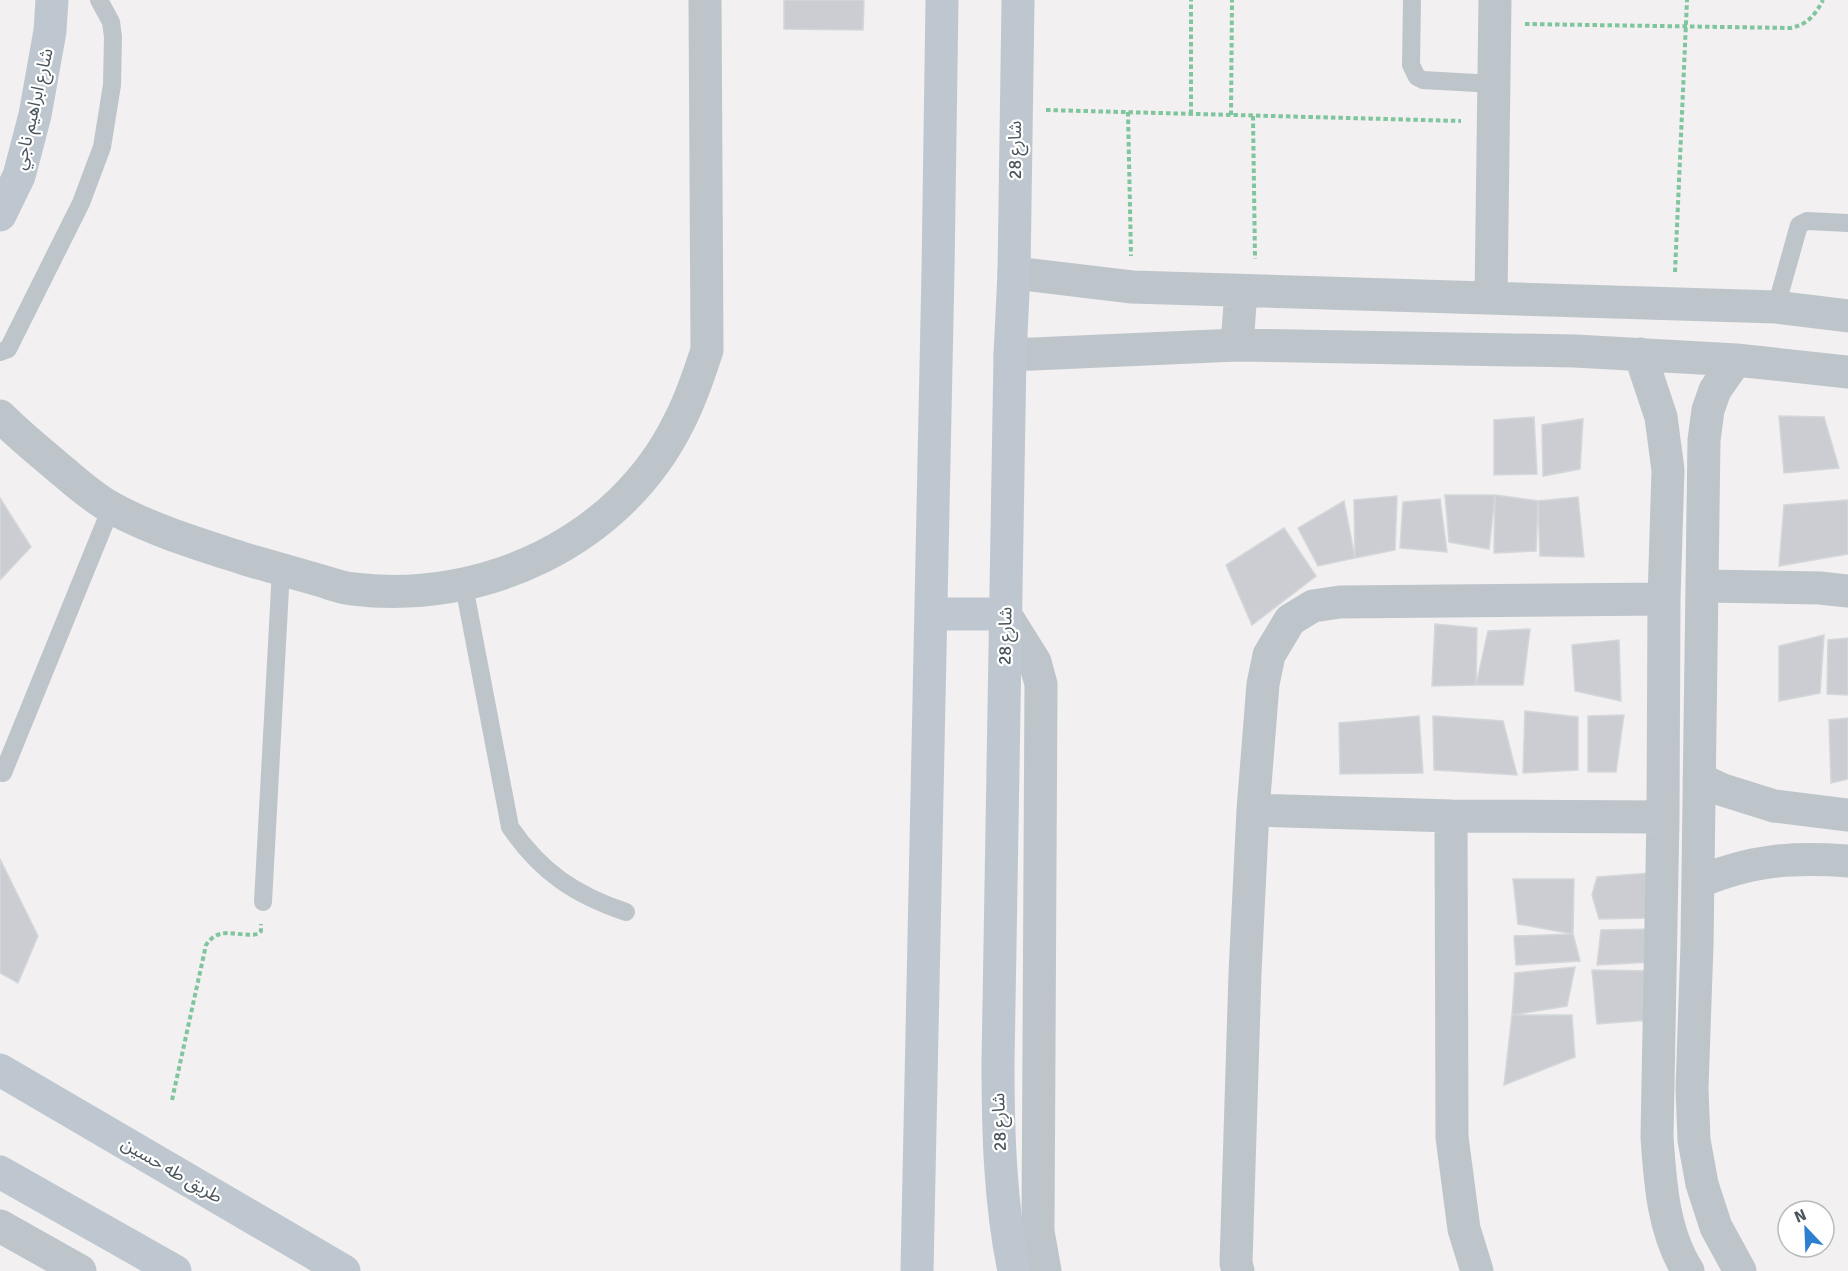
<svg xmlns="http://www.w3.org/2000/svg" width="1848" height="1271" font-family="Signika,'Noto Sans Arabic',sans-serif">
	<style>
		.building { fill: #cbcdd2; stroke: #d4d7da; stroke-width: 1.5 }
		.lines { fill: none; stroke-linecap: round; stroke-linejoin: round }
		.path { stroke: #7fc59d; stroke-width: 4; stroke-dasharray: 4.5 3; stroke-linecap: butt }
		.lane { stroke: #bdc5cb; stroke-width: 18 }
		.street { stroke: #bdc5cb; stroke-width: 33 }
		.secondary { stroke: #bec7cf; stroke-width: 33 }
		.labels { text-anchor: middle; stroke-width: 4.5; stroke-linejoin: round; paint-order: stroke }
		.street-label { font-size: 18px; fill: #4a545b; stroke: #fff }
	</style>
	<rect width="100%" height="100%" fill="#f2f0f0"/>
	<!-- building -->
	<path class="building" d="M784,0H864L863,30L784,29Z
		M1779,416L1824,417L1839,468L1784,473Z
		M1534,417L1537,474L1494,475V420Z
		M1583,419L1580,469L1543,476L1542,425Z
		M1445,495H1495L1489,549L1449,542Z
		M1495,495L1538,501L1536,551L1494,553Z
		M1397,496L1395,550L1355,558L1354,500Z
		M1578,497L1584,557L1540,556L1538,501Z
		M0,498L31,547L0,580Z
		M1440,499L1447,552L1400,548L1403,502Z
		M1848,500V554L1779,566L1784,505Z
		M1344,501L1355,558L1318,566L1298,528Z
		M1284,528L1316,576L1252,625L1226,565Z
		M1435,624L1477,628L1476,685L1432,686Z
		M1530,629L1523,685H1476L1488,631Z
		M1824,635L1820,693L1779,701V646Z
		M1848,638V695L1827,694L1828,640Z
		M1619,640L1621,701L1575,691L1572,645Z
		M1525,711L1578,717V770L1523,773Z
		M1624,715L1616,772H1588V716Z
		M1419,716L1423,773L1340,774L1339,723Z
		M1433,716L1503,721L1517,775L1434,770Z
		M1848,718V779L1831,783L1829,720Z
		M0,859L38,936L18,983L0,973Z
		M1650,873L1651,918L1599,919L1592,895L1597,877Z
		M1513,879H1574L1573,934L1518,924Z
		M1654,929L1652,962L1597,965L1601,930Z
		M1573,934L1580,961L1516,965L1514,936Z
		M1575,967L1567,1006L1512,1015L1515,973Z
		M1592,970L1653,971L1650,1020L1597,1024Z
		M1512,1015H1572L1575,1057L1504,1085Z"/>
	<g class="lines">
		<!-- path -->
		<path class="path" d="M1525,24L1791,28C1808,24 1815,15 1823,0
			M1046,110L1461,121
			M1128,112L1131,256
			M1191,114V0
			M1231,115L1232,0
			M1253,116L1255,259
			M1675,272L1687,0
			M172,1100L206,945C220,924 238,938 258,934L261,931V924"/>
		<!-- lane -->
		<path class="lane" d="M1412,0L1411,65L1417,77L1423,80L1494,84
			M1776,307L1799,225L1807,221L1848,223
			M0,352L8,349L81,203L102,147L112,85L113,37L111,22L99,0
			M464,586L510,827C541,872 575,895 626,912
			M3,773L111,508
			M263,902L281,570"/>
		<!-- street -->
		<path class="street" d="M1014,273L1132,287L1776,307L1848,316
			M1491,298L1495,0
			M1237,345L1241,291
			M1640,354L1661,417L1668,470L1664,599L1663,817L1657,1137C1660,1181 1663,1232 1688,1271
			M1010,355L1237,345L1575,351L1736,360L1848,372
			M1736,360L1715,390L1708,410L1704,440L1697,944L1692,1089L1694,1140L1702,1184L1716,1227L1740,1271
			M0,416C20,436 42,454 65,473C79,485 95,499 112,508C154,531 202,545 248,560C272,567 297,574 322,581C332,584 342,588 353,589C483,605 620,542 679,422C691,399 699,375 707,350L705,0
			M1704,586L1820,588L1848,591
			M1005,614L1035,662L1041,684L1038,1231L1045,1271
			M1699,779L1723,790L1774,806L1848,815
			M1253,810L1263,684L1269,655L1290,620L1313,606L1340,602L1664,599
			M1451,816L1452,1137L1464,1229L1477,1271
			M1698,882C1752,860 1790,857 1848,861
			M0,1226L80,1271
			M1238,1271L1236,1263L1245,973L1253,810L1451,816L1663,817"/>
		<!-- secondary -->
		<path class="secondary" d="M0,215L19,176L35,115L50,31L52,0
			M931,614H1005
			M0,1070L344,1271
			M0,1172L175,1271
			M917,1271L938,271L942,0
			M1014,1271C1000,1203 998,1132 998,1063L1010,355L1014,273L1018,0"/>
	</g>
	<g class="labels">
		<!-- street labels -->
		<g class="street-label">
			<text transform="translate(33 109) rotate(-77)" y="6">شارع ابراهيم ناجي</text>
			<text transform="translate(1015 150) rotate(-90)" y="6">شارع 28</text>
			<text transform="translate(1005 636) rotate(-89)" y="6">شارع 28</text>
			<text transform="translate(999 1122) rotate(-92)" y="6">شارع 28</text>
			<text transform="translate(172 1170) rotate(30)" y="6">طريق طه حسين</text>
		</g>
	</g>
	<!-- north arrow -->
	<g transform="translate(1806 1229) rotate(337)"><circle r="28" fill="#ffffff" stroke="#b7bbbd" stroke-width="1.5"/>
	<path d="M0-4.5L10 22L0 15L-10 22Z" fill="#2d80cf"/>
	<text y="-9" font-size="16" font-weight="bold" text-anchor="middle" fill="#4a545b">N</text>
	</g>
</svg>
